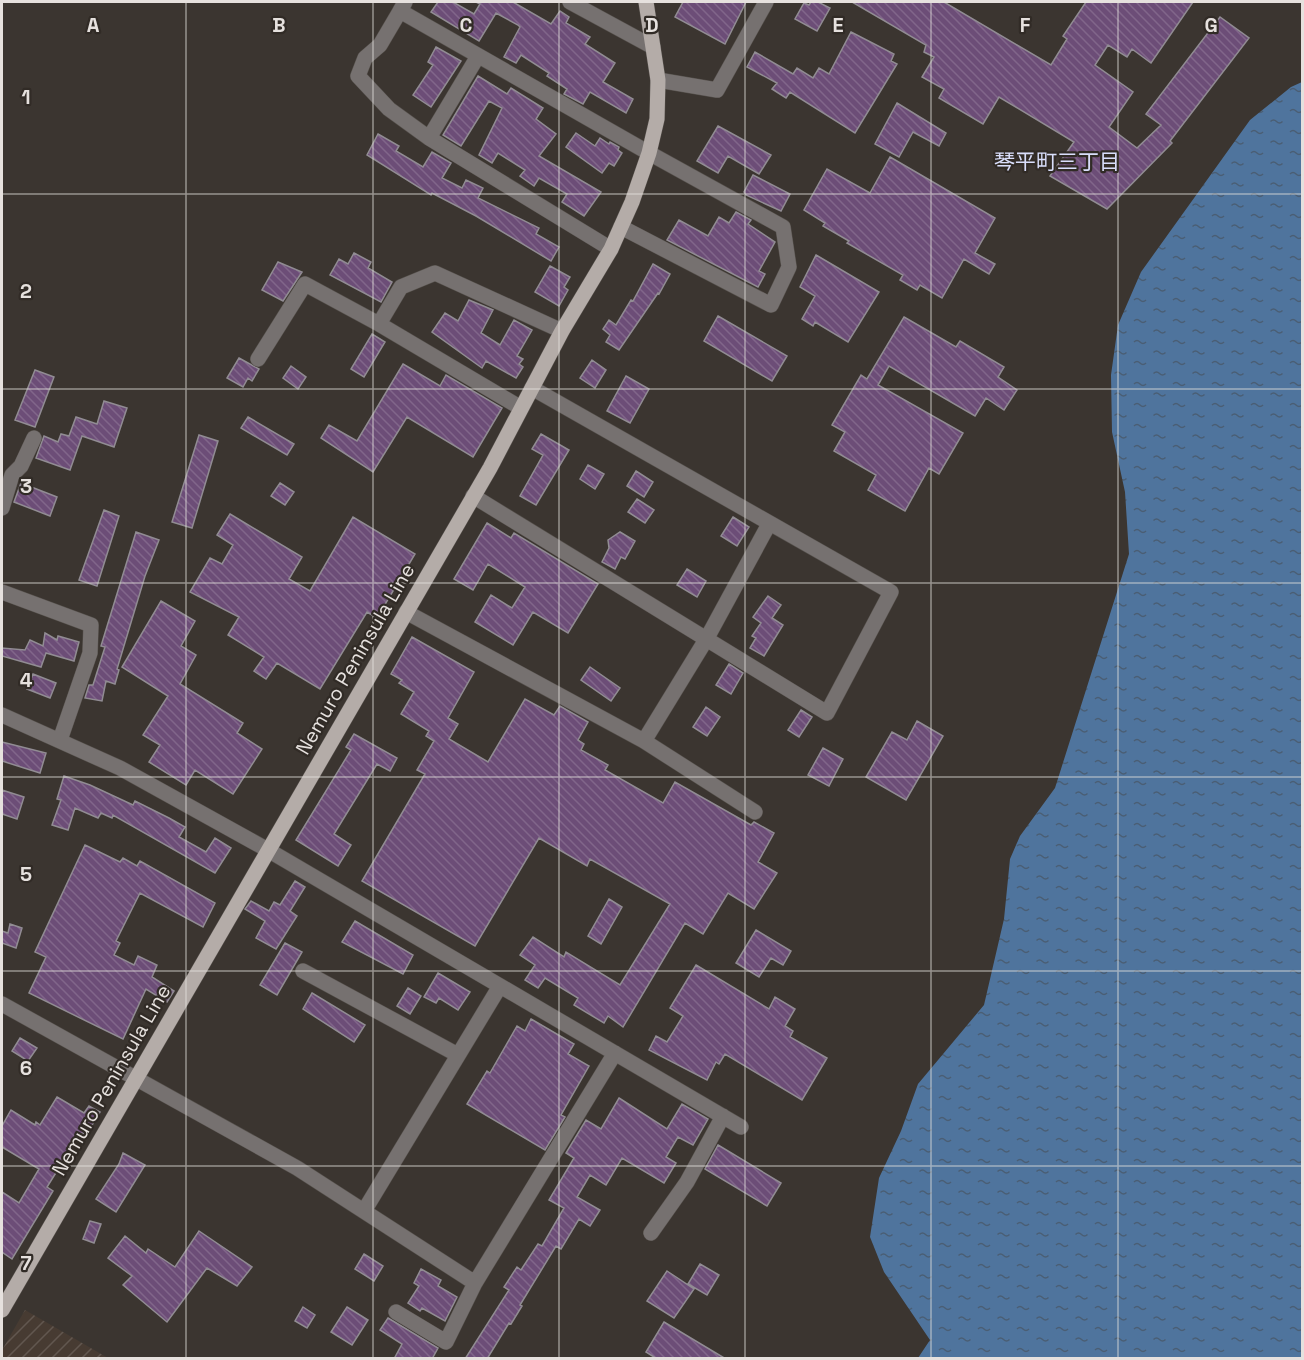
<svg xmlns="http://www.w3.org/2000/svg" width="1304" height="1360" font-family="'Space Grotesk','Noto Sans JP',sans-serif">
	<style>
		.industrial { fill: url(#industrial-furrows) }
		.water { fill: url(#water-ripples) }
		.building { fill: url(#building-back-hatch); stroke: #918c93; stroke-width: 1.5 }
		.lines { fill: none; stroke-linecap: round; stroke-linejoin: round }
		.minor-casing { stroke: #56514c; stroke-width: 16 }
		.major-casing { stroke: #56514c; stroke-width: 16 }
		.minor { stroke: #767170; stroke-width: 15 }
		.major { stroke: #b4aca8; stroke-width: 15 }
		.grid { fill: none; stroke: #e6e1de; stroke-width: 1.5; stroke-opacity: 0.55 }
		.labels { text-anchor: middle; stroke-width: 4.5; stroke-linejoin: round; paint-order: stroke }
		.street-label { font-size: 20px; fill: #e6e1de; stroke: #312b26 }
		.neighbourhood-label { font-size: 21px; fill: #d9defb; stroke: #312b26 }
		.grid-label { font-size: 20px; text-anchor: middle; font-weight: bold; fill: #e6e1de; stroke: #312b26; stroke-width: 4.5; stroke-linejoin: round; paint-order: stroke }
	</style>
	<defs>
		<pattern id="industrial-furrows" width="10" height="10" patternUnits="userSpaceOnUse" patternTransform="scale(1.5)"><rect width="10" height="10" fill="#473b32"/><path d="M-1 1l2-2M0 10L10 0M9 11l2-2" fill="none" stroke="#62574f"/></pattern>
		<pattern id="water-ripples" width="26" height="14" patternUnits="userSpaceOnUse" patternTransform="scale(1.5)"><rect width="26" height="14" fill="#4f749d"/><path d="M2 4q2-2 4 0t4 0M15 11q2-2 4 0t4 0" fill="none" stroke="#4a5e74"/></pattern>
		<pattern id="building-back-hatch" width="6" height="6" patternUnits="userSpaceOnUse" patternTransform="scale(1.5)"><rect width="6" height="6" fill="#6c4d77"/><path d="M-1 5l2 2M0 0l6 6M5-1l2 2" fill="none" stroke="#81668a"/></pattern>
	</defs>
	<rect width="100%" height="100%" fill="#3b3530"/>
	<!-- industrial -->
	<path class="industrial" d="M25,1310L108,1358H2V1350Z"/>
	<!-- water -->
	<path class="water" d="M1302,82V1358H918L930,1340L884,1272L870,1237L879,1178L901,1131L918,1084L984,1005L1004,919L1010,859L1020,836L1055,788L1129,554L1125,492L1112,432L1111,375L1118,325L1141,272L1250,120L1291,87Z"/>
	<!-- building -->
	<path class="building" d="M438,2H453L474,14L480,4L476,2H513L551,24L560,11L569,17L566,23L590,37L585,44L615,63L603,82L633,99L626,113L590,92L583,104L564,94L567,89L547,76L549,73L521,55L516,63L504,57L520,27L518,25L496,13L479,41L431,12Z
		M683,2H746L725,44L675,17Z
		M811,2H818L830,8L817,31L795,19L804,3L809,5Z
		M852,2H944L1051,65L1067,39L1063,36L1086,2H1193L1151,63L1132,49L1127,57L1108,45L1095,65L1133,92L1109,127L1137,148L1161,125L1146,114L1220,17L1249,38L1170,141L1172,143L1107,209L1050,176L1074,142L999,97L983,124L939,98L944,89L922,77L934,57L924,52L926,45Z
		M851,32L894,54L891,61L897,64L855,133L790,92L786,98L772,89L777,83L747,67L755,52L793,74L797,68L813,78L819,68L829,74Z
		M436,47L461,61L431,107L413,95L433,65L428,62Z
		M478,76L507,94L511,88L543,108L536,119L556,134L539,156L601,192L584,216L562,202L567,194L539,178L534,186L520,176L525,170L498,153L492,163L479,155L502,108L489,101L461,146L443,135Z
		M897,103L946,133L939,146L913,132L899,157L875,144Z
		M718,126L771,155L759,174L728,156L718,173L697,161Z
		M576,133L595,146L600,138L609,144L610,142L619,147L618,150L622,153L614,166L609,163L602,173L566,147Z
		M378,134L399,146L396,151L423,167L432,152L451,163L442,178L462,188L466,180L483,188L478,198L539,228L536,234L559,247L551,261L476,216L432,193L431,195L367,155Z
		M890,157L995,218L975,253L995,264L989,274L964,259L942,298L920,285L917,290L900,280L903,275L847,243L849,241L823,226L825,223L804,210L827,169L870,193Z
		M753,175L790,194L781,211L746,195L744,192Z
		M736,212L751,220L748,224L775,242L759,271L765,274L758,287L667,240L679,220L708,236L719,217L729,223Z
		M354,253L371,262L368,268L392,282L381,302L330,275L339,259L348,264Z
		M816,255L879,292L848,342L815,322L813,326L802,319L815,296L800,287Z
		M278,262L302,272L283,301L262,290Z
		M653,264L670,274L659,294L658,293L619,350L606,342L610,335L603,329L609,320L616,325L631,300L633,301Z
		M550,266L570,277L564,287L568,290L559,306L535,292Z
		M469,300L493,310L481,333L500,345L514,320L532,330L517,356L523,359L519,364L523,367L516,378L486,361L482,368L432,332L445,313L458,321Z
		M718,316L787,356L772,381L704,341Z
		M904,317L956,347L960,341L1004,367L998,377L1017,390L1004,410L986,398L975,416L889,366L878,385L963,433L939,474L929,468L905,511L868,490L876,475L834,451L845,432L832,425L861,375L867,379Z
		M372,334L385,342L364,377L351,369Z
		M239,358L259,369L252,381L248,378L243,387L227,378Z
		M592,360L606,370L595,388L580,378Z
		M403,364L440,386L446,375L502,408L473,457L407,417L373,472L321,438L329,425L357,441Z
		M291,366L306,377L298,389L283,378Z
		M35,370L54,377L35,427L15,420Z
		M626,376L649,389L630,423L607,411Z
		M104,401L127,408L114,447L82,436L70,470L36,458L44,436L58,442L61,434L69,436L76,417L97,424Z
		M248,417L294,444L287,455L241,428Z
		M541,434L569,450L536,505L520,496L543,455L532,449Z
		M199,435L218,441L192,528L172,522Z
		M588,465L604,474L595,489L580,479Z
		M636,471L653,482L644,497L627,486Z
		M21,483L57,497L50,516L14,502Z
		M280,483L294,492L285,505L271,496Z
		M637,499L654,510L645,523L628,512Z
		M104,510L119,516L97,586L79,580Z
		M230,514L302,557L289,579L310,591L353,517L415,554L377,618L367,612L320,689L277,663L266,679L254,671L264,657L228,635L239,617L190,592L210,558L222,564L233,545L217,535Z
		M733,517L749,527L737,546L721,536Z
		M487,523L511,538L514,533L598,584L568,633L533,612L513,645L475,622L491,595L512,608L525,587L488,564L473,590L454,579Z
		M136,532L159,540L145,576L117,669L119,670L115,684L106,681L102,701L85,698L89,685H93L105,647L101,646Z
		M620,532L635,541L625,559L621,557L615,569L602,562L609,548L608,540Z
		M687,569L706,581L697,597L677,585Z
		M768,596L781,605L772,618L783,625L764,656L750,648L756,638L752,636L761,623L753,617Z
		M161,601L195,621L181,646L196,655L180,684L243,723L237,733L262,749L233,794L195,770L186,785L149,762L160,745L143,735L168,696L122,667Z
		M45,633L57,640L58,636L79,642L74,661L46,653L41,667L2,656V648L25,650L30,640L43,646Z
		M412,637L474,672L448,718L458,724L449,739L488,762L525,699L554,715L560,706L588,722L578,740L584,744L581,750L608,765L605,770L663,803L675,782L751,825L754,822L774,833L758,862L777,873L754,909L728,893L703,934L685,923L623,1027L608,1016L604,1023L574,1005L578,998L545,978L538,988L525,980L535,965L520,955L533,937L564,957L566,952L620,985L670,904L590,859L587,866L539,838L475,946L362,881L425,774L417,770L434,741L426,736L429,731L401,714L414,692L399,683L402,680L391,674Z
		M729,664L743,673L731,694L716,685Z
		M590,667L620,688L611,701L581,680Z
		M33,674L56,683L50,698L27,689Z
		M706,707L720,717L707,736L693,727Z
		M801,710L812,717L799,737L788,730Z
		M917,721L943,736L906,800L866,777L892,732L907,740Z
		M354,734L397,758L390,771L377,764L334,834L351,845L338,866L296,840L351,750L346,747Z
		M2,742L46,753L40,773L2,761Z
		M823,748L843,759L829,786L808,775Z
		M64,776L90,785L133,805L135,801L169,818L185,827L179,837L206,852L215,838L231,848L215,873L113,815L112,818L101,813L98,818L75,808L68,830L52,825L61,800L57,799Z
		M2,790L24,797L17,819L2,814Z
		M85,845L120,862L123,858L137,866L140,861L215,903L203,927L140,893L116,941L120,943L114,955L134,965L138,956L157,965L152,977L174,991L167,1002L146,989L123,1039L29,993L46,957L35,952Z
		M295,881L305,887L290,911L297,916L276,949L256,938L265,921L245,909L251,901L269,911L274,902L280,905Z
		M609,899L622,907L601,944L588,936Z
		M355,921L413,955L403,974L342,942Z
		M10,924L22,928L16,948L2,943V931L8,933Z
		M756,930L791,951L783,965L771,958L759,977L736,963Z
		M285,943L302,952L277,995L260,985Z
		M696,965L769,1009L775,997L795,1009L785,1026L793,1031L790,1037L827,1058L802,1100L725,1054L719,1064L716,1062L707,1080L649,1050L656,1036L667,1042L683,1016L670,1008Z
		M438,973L470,992L458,1010L439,998L436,1003L424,997Z
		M408,988L421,996L410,1014L397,1006Z
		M312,993L365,1025L354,1042L303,1009Z
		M531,1019L574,1044L568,1054L589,1066L561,1115L565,1117L545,1150L467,1104L487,1071L490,1073L517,1026L525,1031Z
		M20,1038L37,1048L28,1061L12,1051Z
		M57,1097L84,1113L89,1106L100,1112L86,1135L82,1133L77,1139L47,1187L53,1191L12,1259L2,1252V1192L19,1203L39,1169L2,1147V1126L11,1110L35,1125L36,1122L40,1125Z
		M619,1098L667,1129L682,1104L708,1119L693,1145L678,1137L666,1157L676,1163L664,1183L622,1158L606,1185L590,1175L577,1197L600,1210L590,1226L579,1219L561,1249L556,1246L520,1305L522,1306L511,1324L509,1323L487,1359H465L509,1290L504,1287L517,1267L521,1270L538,1244L542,1246L564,1208L549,1200L574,1158L566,1153L586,1120L601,1129Z
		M718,1145L781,1183L767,1206L705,1169Z
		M123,1153L145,1165L116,1212L96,1199L119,1164Z
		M90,1221L101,1224L94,1243L83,1239Z
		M199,1231L252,1267L237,1286L207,1268L167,1322L123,1285L132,1276L108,1258L125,1236L146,1253L148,1249L175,1267Z
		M364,1254L383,1266L374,1281L355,1269Z
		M700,1264L719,1275L707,1295L688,1284Z
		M421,1269L441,1280L438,1286L457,1297L445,1321L422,1308L420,1311L408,1303L419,1286L414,1283Z
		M667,1271L694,1289L674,1318L647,1301Z
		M303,1307L315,1315L307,1328L295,1321Z
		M347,1307L368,1320L352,1345L331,1332Z
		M388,1318L438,1348L432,1359H394L402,1344L380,1330Z
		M664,1322L726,1359H657L646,1352Z"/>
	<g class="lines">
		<defs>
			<path id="minor" d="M405,2L400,11L649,153L783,227L789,267L771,305L621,227
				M570,2L653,47
				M400,11L380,45L365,58L358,76L389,109L429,138L611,249
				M658,80L717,90L766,2
				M429,138L478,56
				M258,359L305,284L379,324
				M521,408L379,324L401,287L435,273L562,331
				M473,496L827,713L891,592L532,388
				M2,508L12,475L21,466L34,438
				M2,592L91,625L90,653L60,740
				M406,612L644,741L755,812
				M2,715L120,768L268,850L741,1127
				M644,741L707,638L769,524
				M303,971L458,1055
				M2,1004L297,1168L475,1283L615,1053
				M364,1211L500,986
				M651,1233L687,1182L723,1116
				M396,1312L446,1342L475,1283"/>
			<path id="major" d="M2,1310L490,468L562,331L611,249L632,202L649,153L657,119L658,80L646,2"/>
		</defs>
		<!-- minor casing -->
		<use href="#minor" class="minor-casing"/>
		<!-- major casing -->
		<use href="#major" class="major-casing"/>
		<!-- minor -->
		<use href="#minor" class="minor"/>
		<!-- major -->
		<use href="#major" class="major"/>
	</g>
	<!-- grid -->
	<path class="grid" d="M186,2V1358M373,2V1358M559,2V1358M745,2V1358M931,2V1358M1118,2V1358M2,194H1302M2,389H1302M2,583H1302M2,777H1302M2,971H1302M2,1166H1302"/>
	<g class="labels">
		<!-- street labels -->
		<g class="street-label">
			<text transform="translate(355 659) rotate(-60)" y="7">Nemuro Peninsula Line</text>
			<text transform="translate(111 1080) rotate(-60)" y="7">Nemuro Peninsula Line</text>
		</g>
		<!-- neighbourhood labels -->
		<g class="neighbourhood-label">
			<text x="1057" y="169">琴平町三丁目</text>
		</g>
	</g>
	<g class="grid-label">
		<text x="93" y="32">A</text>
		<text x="279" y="32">B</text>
		<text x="466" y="32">C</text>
		<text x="652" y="32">D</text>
		<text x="838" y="32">E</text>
		<text x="1025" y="32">F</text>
		<text x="1211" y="32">G</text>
		<text x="26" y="104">1</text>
		<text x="26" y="298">2</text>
		<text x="26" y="493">3</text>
		<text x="26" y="687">4</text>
		<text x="26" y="881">5</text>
		<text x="26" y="1075">6</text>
		<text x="26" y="1270">7</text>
	</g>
	<!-- border -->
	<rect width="1304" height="1360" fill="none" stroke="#e6e1de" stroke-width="6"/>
</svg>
